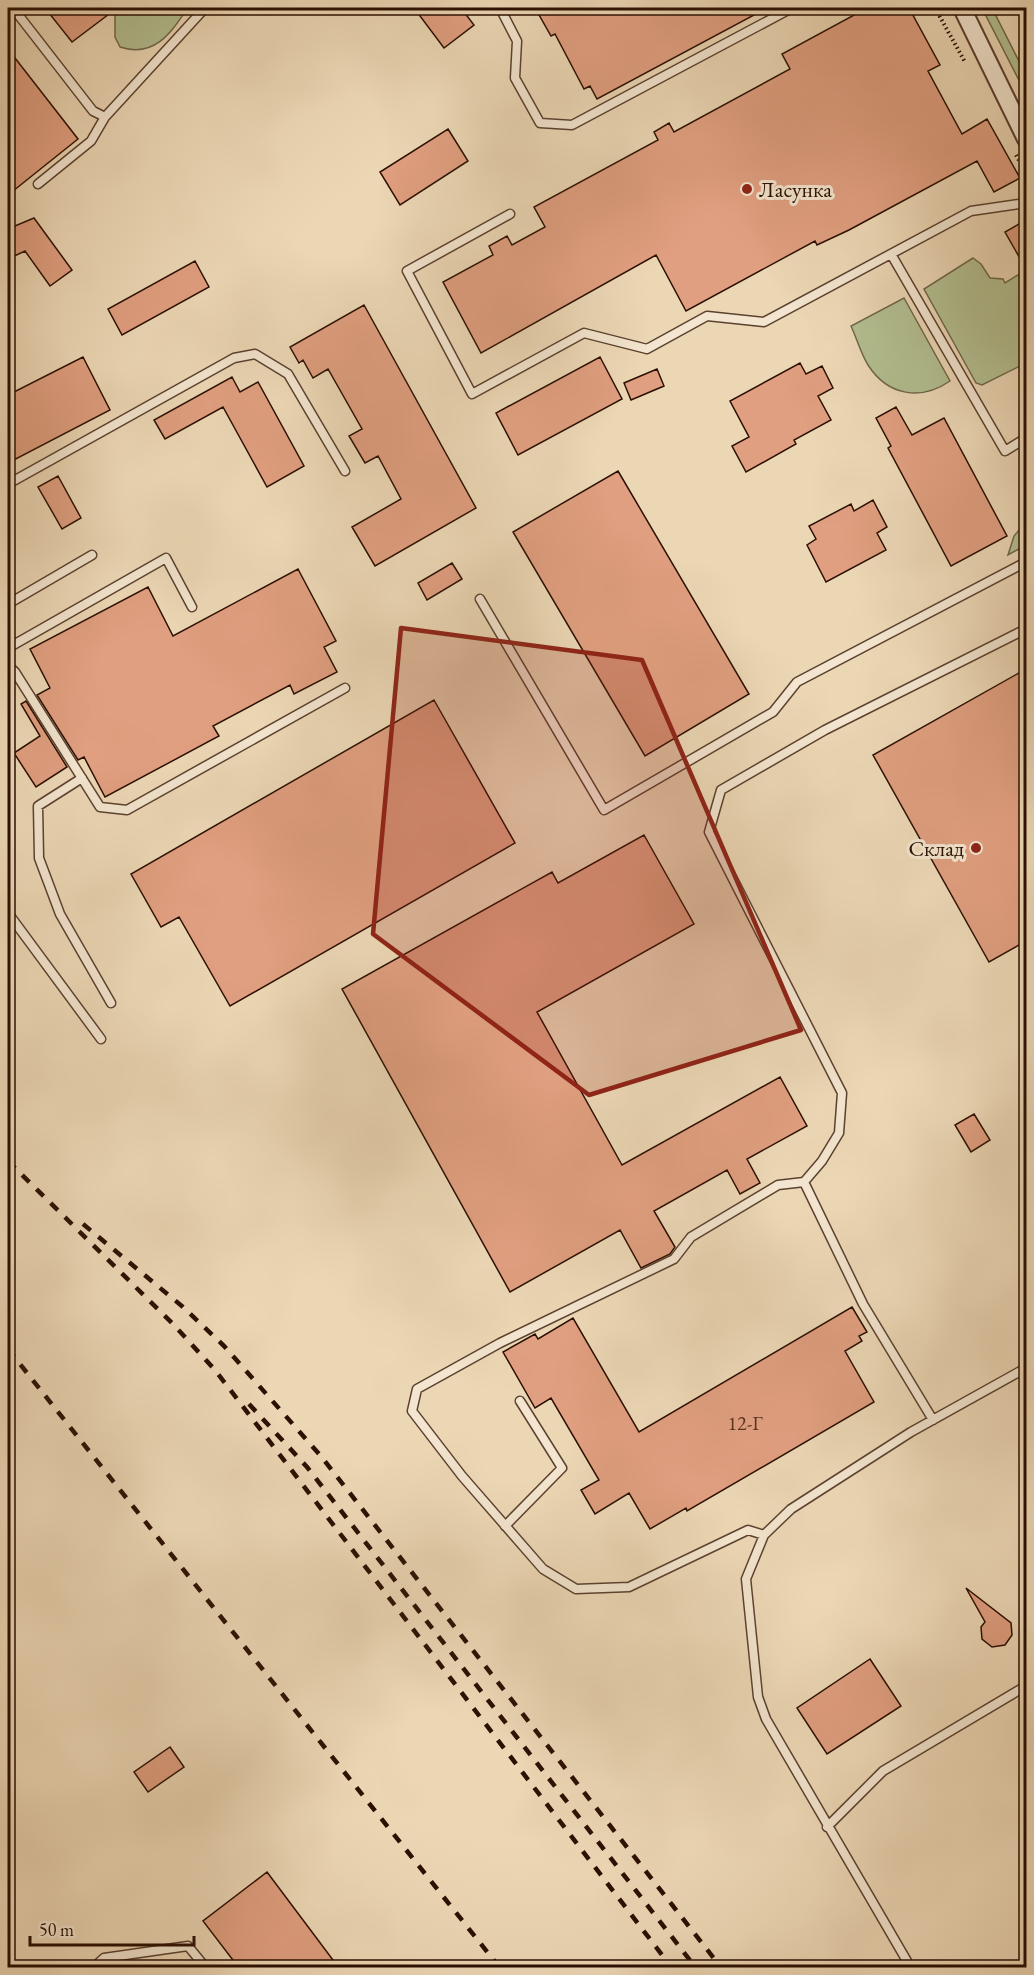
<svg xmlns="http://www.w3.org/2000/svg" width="1034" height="1975" font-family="'EB Garamond',serif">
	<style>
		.green { fill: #b3bf91; stroke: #6f674a; stroke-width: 1.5 }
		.building { fill: #e09f80; stroke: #2b0f02; stroke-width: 1.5 }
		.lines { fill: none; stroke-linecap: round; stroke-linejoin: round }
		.service-casing { stroke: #5b412f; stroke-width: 11 }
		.minor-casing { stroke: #5b412f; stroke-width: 20 }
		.path { stroke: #2b0f02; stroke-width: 4; stroke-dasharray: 1.5 3; stroke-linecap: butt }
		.service { stroke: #f3e5cf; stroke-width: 8 }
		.minor { stroke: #f3e5cf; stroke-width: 16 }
		.rail { stroke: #2b0f02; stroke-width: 4.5; stroke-dasharray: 10 10; stroke-linecap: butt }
		.marked { fill: #8f2418; fill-opacity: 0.2; stroke: #8f2418; stroke-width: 4.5; stroke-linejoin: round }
		.poi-dot { fill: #8f2418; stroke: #f3e5cf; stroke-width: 2 }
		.labels { text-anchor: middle; stroke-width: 6; stroke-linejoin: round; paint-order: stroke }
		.number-label { font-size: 20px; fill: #583322 }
		.poi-label { font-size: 22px; fill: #2b0f02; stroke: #f3e5cf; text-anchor: start }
	</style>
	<rect width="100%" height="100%" fill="#ecd7b5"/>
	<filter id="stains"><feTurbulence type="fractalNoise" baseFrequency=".00333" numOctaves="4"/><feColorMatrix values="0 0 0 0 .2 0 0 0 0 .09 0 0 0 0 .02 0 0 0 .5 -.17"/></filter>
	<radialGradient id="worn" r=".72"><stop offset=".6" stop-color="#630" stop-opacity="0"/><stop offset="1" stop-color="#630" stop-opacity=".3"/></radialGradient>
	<!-- green -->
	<path class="green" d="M106,8H187V9C170,34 154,58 120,47L115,37V14Z
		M982,8H992L1026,75V94Z
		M973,258L981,264L990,278L1003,279L1005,283L1026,270V363L982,385L976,383L924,289Z
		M904,298L950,381C921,401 888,396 868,365C861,354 857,339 851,326Z
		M1026,522V545L1008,555L1014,536Z"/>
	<!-- building -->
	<path class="building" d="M45,8H117L72,42Z
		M414,8H461L474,25L444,48Z
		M549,8H767L597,99L590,86L584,89L555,34L551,36L538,13Z
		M867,8H909L940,65L928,71L962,134L987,119L1020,178L994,192L977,161L849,230L817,245L815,241L686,311L656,255L481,353L443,282L493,255L489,246L507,236L512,245L545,227L534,207L658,140L654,132L669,123L674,132L790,69L782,54Z
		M8,49L78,139L8,195Z
		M448,129L468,161L400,205L380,172Z
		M34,218L72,270L50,286L25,251L8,259L10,228Z
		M1026,220V269L1005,232Z
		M195,261L209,287L122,335L108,309Z
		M364,305L476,508L375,566L352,527L401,499L378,456L365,463L349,436L362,429L328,369L313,378L303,360L299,363L290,347Z
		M83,357L110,410L8,463V395Z
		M600,357L622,399L518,455L496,413Z
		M800,363L806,374L822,366L833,388L818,396L831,420L794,440L796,444L746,472L732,446L749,437L730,401Z
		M657,369L664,386L631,400L624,383Z
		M232,377L240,392L258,382L304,466L267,487L223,407L165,439L154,420Z
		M896,407L912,435L944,418L1007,536L951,566L888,448L891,446L876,418Z
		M618,471L749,694L645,756L513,532Z
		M58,476L81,518L62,529L38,487Z
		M873,500L887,527L877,533L886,550L826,582L807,545L816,539L809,526L851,504L854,511Z
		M452,563L462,579L427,600L418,583Z
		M298,569L336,641L324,647L337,672L294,694L290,685L213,726L219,736L105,797L84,757L78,760L37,695L50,688L30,649L148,587L173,636Z
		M1026,669V941L989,962L873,755Z
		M434,700L515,843L230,1006L179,917L161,927L131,874Z
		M26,701L67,767L36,787L14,753L40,736L21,704Z
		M644,835L694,924L537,1012L622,1165L780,1077L807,1126L747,1159L760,1183L740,1194L727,1170L654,1211L675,1247L670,1254L641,1268L620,1230L510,1292L342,989L552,872L558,883Z
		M974,1114L990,1140L971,1152L955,1125Z
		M852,1307L867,1332L859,1336L862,1341L845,1351L874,1402L687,1511L686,1508L650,1529L629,1493L595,1514L581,1490L599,1480L551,1398L535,1408L503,1352L535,1334L538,1339L573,1318L639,1432Z
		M966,1588L1011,1623L1012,1635L1005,1645L992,1647L982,1639L981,1627L985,1622Z
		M870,1659L901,1706L827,1754L797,1708Z
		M170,1747L184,1767L148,1792L134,1772Z
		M267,1872L339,1968H239L203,1921Z"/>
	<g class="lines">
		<defs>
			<path id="service" d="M13,8L93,111L105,117
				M500,8L517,41L515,78L540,123L572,125L792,8
				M38,184L91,141L105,117L205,8
				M510,214L407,271L472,394L584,333L647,349L707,316L764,322L971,211L1026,203
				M891,254L1005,451L1026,438
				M8,484L234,358L255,354L288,374L345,471
				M480,599L604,810L773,712L797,682L1026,562
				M8,604L92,555
				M8,648L166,558L192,607
				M8,665L15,672L100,807L127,810L345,688
				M82,778L38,806L39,858L60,914L111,1003
				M8,913L101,1039
				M804,1182L863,1304L933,1420
				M505,1526L562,1468L520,1401
				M764,1535L748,1530L629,1587L576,1589L543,1569L462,1476L412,1411L417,1389L500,1343L674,1259L691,1237L778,1185L804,1182L822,1161L839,1133L842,1093L709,832L721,790L825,730L1026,629
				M827,1827L883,1771L1026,1686
				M93,1968L104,1958L188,1946L206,1968
				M911,1968L766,1719L758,1697L746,1579L764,1535L791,1509L911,1432L1026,1368"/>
			<path id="minor" d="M962,8L1026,139"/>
		</defs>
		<!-- service casing -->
		<use href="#service" class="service-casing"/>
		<!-- minor casing -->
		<use href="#minor" class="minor-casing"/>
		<!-- path -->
		<path class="path" d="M935,8L965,62
			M1016,155L1026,173"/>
		<!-- service -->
		<use href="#service" class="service"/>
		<!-- minor -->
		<use href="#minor" class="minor"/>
		<!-- rail -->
		<path class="rail" d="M8,1161L173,1324L215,1370L672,1968
			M83,1224L183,1307L224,1346L320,1455L716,1961
			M8,1349L500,1968
			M249,1404L307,1467L696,1968"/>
	</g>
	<!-- marked area -->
	<path class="marked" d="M401,628L642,660L801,1030L589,1095L373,934Z"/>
	<!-- markers -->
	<g class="poi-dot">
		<circle cx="747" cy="189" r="6"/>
		<circle cx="976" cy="848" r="6"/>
	</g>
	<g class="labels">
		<!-- number labels -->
		<g class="number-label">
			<text x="745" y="1430">12-Г</text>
		</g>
		<!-- poi labels -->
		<g class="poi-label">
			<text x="759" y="197">Ласунка</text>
			<text x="964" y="856" text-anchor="end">Склад</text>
		</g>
	</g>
	<!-- margin -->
	<rect width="1034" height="1975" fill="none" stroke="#ecd7b5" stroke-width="30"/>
	<rect x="9" y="9" width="1016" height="1957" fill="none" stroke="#2b0f02" stroke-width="3"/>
	<rect x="15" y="15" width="1004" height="1945" fill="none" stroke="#2b0f02" stroke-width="1.5"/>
	<!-- scale -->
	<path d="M30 1936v9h164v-9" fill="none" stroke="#2b0f02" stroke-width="3"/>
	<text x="39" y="1936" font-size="18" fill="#2b0f02" stroke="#f3e5cf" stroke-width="4.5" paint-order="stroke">50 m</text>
	<rect width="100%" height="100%" filter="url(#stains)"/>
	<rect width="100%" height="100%" fill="url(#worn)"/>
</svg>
